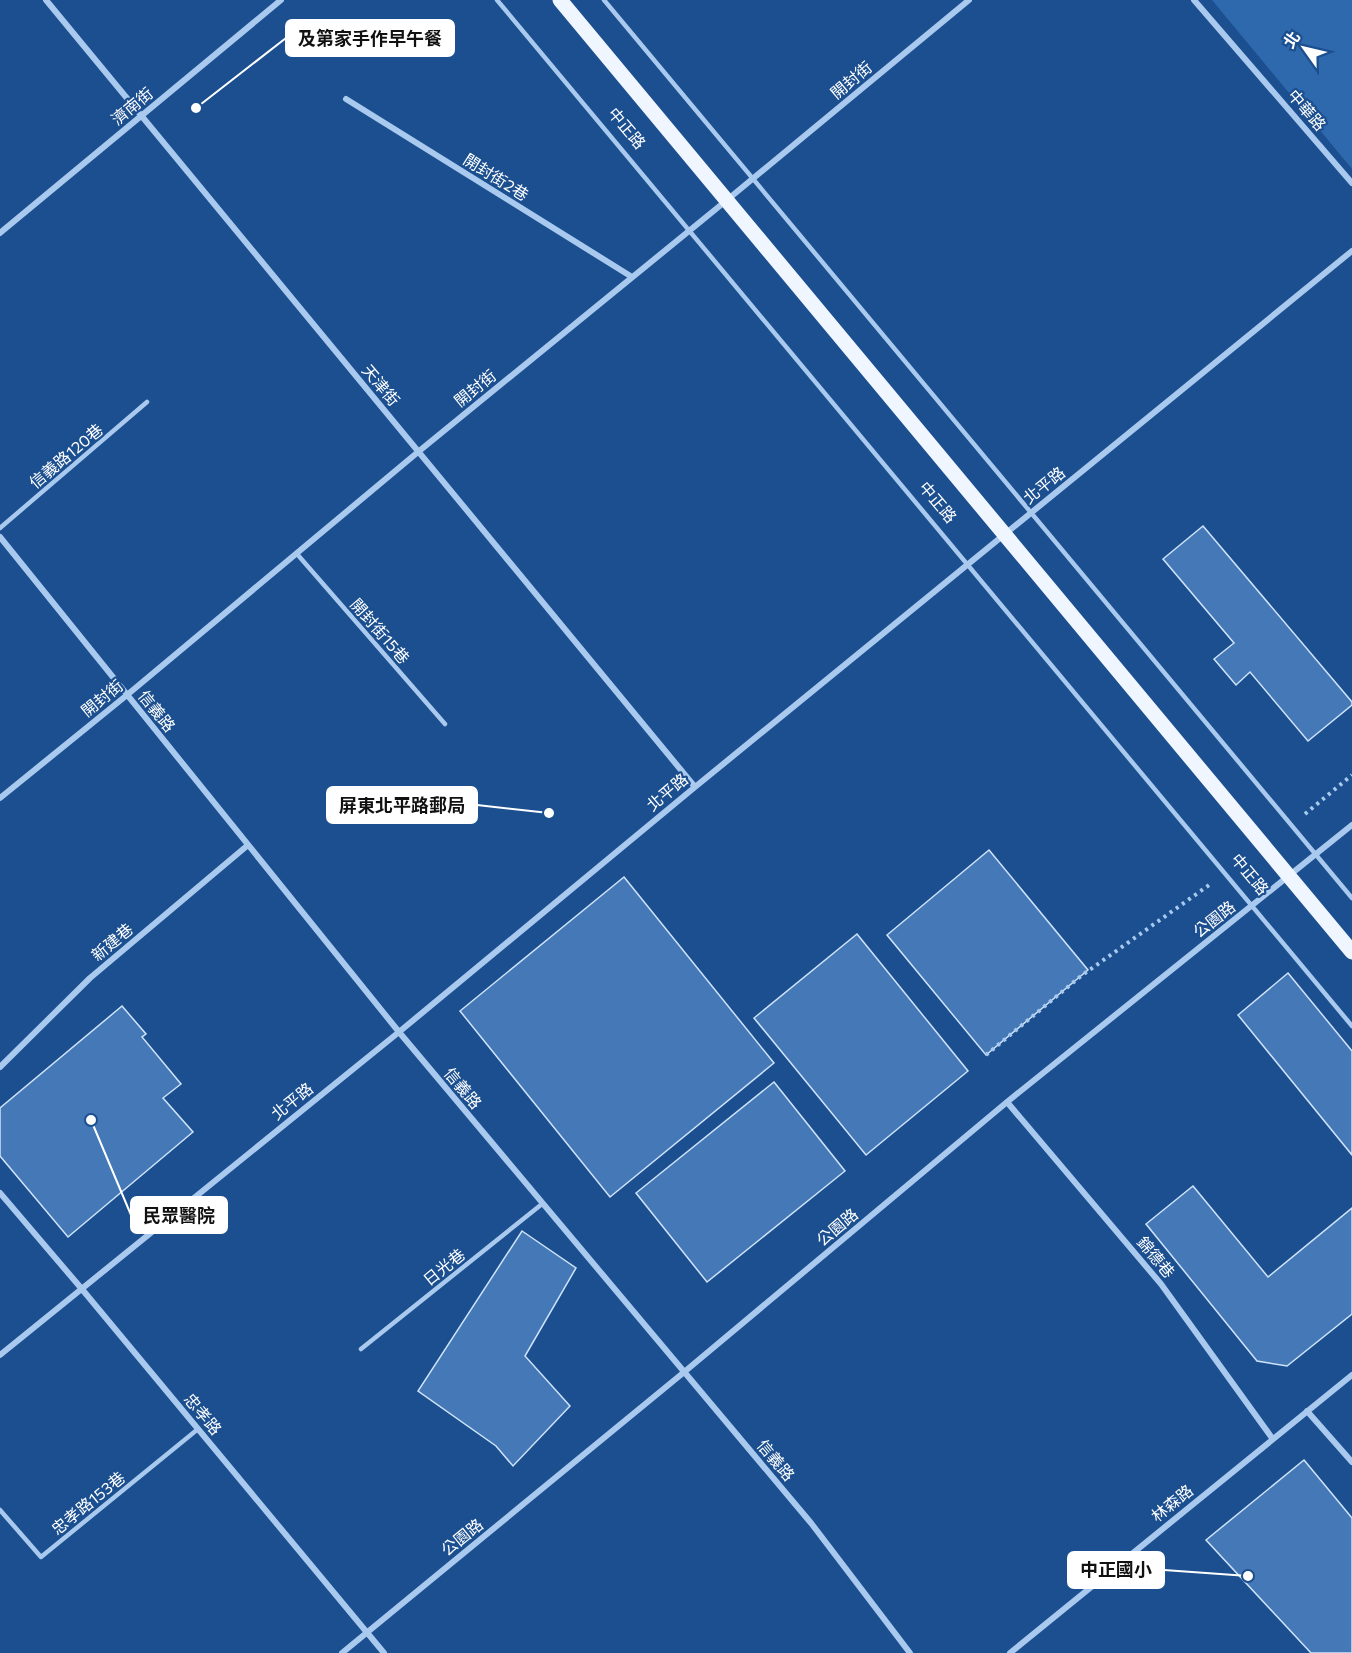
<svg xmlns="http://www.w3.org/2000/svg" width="1352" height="1653" font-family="Commissioner,'Noto Sans TC',sans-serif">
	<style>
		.green { fill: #2e69ad }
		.building { fill: #4478b7; stroke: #cfe3fa; stroke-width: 1.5 }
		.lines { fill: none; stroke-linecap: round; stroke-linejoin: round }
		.path { stroke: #a9c9ee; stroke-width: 4; stroke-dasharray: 3 4.5; stroke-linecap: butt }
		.service { stroke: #a9c9ee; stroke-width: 4.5 }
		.minor { stroke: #a9c9ee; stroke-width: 6 }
		.primary { stroke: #f0f6ff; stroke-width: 15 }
		.labels { text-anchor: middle; stroke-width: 4.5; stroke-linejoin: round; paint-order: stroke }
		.street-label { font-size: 16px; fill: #fff; stroke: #1b4f8f }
		.leader { fill: none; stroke: #fff; stroke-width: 2 }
		.callout-dot { fill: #fff; stroke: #1b4f8f; stroke-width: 2 }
		.callout { fill: #fff; stroke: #fff; stroke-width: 2 }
		.callout-label { font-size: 18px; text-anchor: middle; font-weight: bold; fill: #111 }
	</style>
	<rect width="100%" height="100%" fill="#1b4f8f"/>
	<!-- green -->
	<path class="green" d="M1212,0H1352V169Z"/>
	<!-- building -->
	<path class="building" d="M1203,526L1352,702V705L1308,741L1250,672L1236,685L1214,659L1234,643L1163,559Z
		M989,850L1088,970L986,1055L887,935Z
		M624,877L774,1063L610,1197L460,1011Z
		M857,934L968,1071L866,1155L754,1018Z
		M1288,973L1352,1051V1155L1238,1015Z
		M122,1006L146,1034L142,1037L181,1084L163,1098L193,1132L68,1237L0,1156V1108Z
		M774,1082L845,1171L707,1282L636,1193Z
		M1193,1186L1268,1277L1352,1208V1314L1287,1366L1257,1361L1146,1224Z
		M522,1231L576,1268L525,1356L570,1406L513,1466L496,1446L418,1391Z
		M1304,1460L1352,1518V1653H1311L1206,1540Z"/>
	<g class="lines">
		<!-- path -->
		<path class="path" d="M1305,814L1352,775
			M986,1055L1081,976L1212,883"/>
		<!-- service -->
		<path class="service" d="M497,0L1352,1026
			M604,0L1352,898
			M0,528L147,402
			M297,554L445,724
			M361,1349L542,1204
			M0,1510L41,1557L198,1429"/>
		<!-- minor -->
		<path class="minor" d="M46,0L695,787
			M1194,0L1352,183
			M346,99L632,277
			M0,233L281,0
			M0,537L399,1032L811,1523L910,1653
			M0,798L127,695L418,452L727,200L969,0
			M0,1067L90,978L248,845
			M1007,1102L1161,1284L1272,1438
			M0,1193L81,1288L384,1653
			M0,1355L399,1032L695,787L1352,251
			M1307,1411L1352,1462
			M342,1653L683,1373L1007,1102L1352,825
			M1010,1653L1352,1375"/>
		<!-- primary -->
		<path class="primary" d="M560,0L1352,952"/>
	</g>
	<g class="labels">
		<!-- street labels -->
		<g class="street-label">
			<text transform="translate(851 80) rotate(-40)" y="6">開封街</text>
			<text transform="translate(132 106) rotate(-40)" y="6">濟南街</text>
			<text transform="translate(1307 110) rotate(49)" y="6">中華路</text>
			<text transform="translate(627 128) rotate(50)" y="6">中正路</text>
			<text transform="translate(496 177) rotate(32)" y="6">開封街2巷</text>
			<text transform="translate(381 385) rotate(50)" y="6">天津街</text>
			<text transform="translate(475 388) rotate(-39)" y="6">開封街</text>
			<text transform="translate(66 456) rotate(-40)" y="6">信義路120巷</text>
			<text transform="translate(1044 485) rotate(-39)" y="6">北平路</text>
			<text transform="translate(938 502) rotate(50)" y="6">中正路</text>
			<text transform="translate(380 631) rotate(49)" y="6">開封街15巷</text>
			<text transform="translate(102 698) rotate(-39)" y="6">開封街</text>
			<text transform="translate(157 711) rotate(51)" y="6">信義路</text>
			<text transform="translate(667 792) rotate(-40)" y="6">北平路</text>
			<text transform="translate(1250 874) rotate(50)" y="6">中正路</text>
			<text transform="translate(1214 919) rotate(-38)" y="6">公園路</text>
			<text transform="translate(112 942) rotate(-40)" y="6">新建巷</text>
			<text transform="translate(463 1088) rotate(50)" y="6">信義路</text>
			<text transform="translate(292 1101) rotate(-39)" y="6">北平路</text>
			<text transform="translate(837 1227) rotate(-40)" y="6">公園路</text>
			<text transform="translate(1156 1257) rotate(50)" y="6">錦德巷</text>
			<text transform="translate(444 1267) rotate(-39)" y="6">日光巷</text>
			<text transform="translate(203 1414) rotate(50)" y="6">忠孝路</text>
			<text transform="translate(776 1460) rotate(50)" y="6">信義路</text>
			<text transform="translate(88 1503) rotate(-39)" y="6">忠孝路153巷</text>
			<text transform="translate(1172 1503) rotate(-39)" y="6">林森路</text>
			<text transform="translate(462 1537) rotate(-39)" y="6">公園路</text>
		</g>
	</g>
	<!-- callouts -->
	<path class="leader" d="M196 108L286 38M549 813L477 805M91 1120L131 1215M1248 1576L1164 1570"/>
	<g class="callout-dot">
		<circle cx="196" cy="108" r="6"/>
		<circle cx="549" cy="813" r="6"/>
		<circle cx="91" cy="1120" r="6"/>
		<circle cx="1248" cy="1576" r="6"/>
	</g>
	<g class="callout">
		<rect x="286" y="20" width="168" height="36" rx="6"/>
		<rect x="327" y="787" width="150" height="36" rx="6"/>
		<rect x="131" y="1197" width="96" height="36" rx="6"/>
		<rect x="1068" y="1552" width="96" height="36" rx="6"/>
	</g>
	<g class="callout-label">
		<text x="370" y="45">及第家手作早午餐</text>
		<text x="402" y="812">屏東北平路郵局</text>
		<text x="179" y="1222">民眾醫院</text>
		<text x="1116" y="1576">中正國小</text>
	</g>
	<!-- north arrow -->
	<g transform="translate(1304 48) rotate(304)" stroke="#1b4f8f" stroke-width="4.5" paint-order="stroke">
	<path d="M0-4.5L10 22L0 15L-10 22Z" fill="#ffffff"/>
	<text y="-9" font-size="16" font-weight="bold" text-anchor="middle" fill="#ffffff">北</text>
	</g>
</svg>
